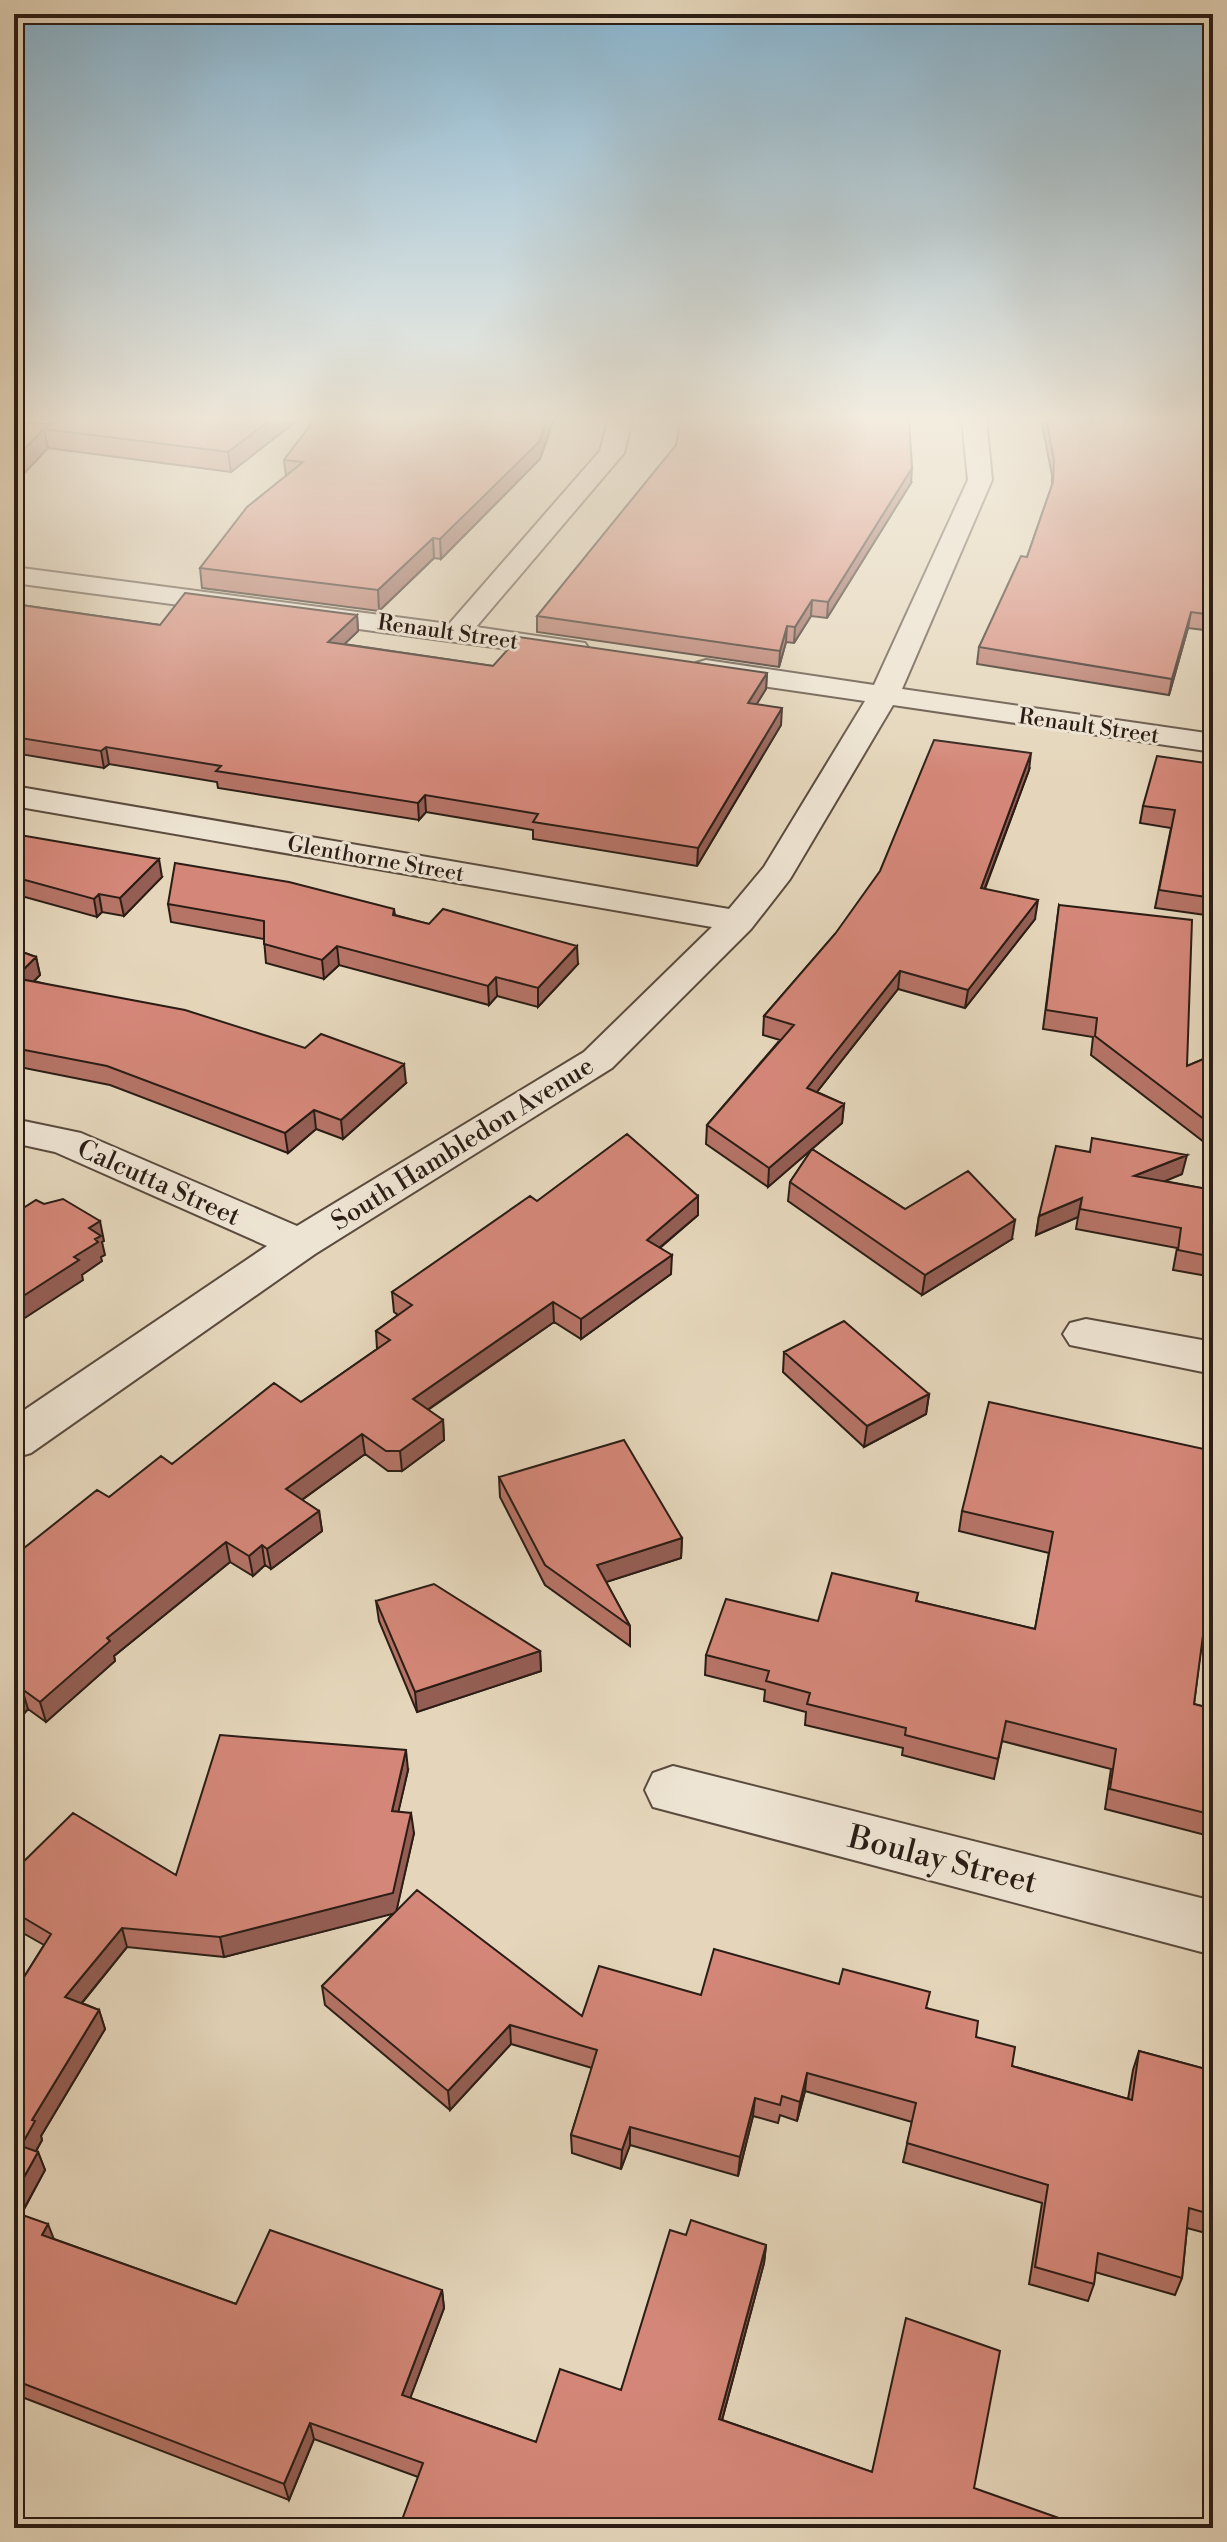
<svg xmlns="http://www.w3.org/2000/svg" width="1227" height="2542" font-family="'Libre Bodoni',serif">
	<style>
		.lines { fill: none; stroke-linecap: round; stroke-linejoin: round }
		.minor-casing { stroke: #5a4b3e; stroke-width: 4 }
		.minor { fill: #eee4d3; fill-rule: evenodd }
		.wall { fill: #b67467; stroke: #2b1d15; stroke-width: 2 }
		.shaded-wall { fill: #945e54; stroke: #2b1d15; stroke-width: 2 }
		.building { fill: #d48778; stroke: #2b1d15; stroke-width: 2 }
		.labels { text-anchor: middle; stroke-width: 6; stroke-linejoin: round; paint-order: stroke }
		.far-street-label { font-size: 22px; fill: #2b1d15; stroke: #eee4d3 }
		.street-label { font-size: 26px; fill: #2b1d15; stroke: #eee4d3 }
		.near-street-label { font-size: 32px; fill: #2b1d15; stroke: #eee4d3 }
	</style>
	<rect width="100%" height="100%" fill="#e5d6bb"/>
	<filter id="stains"><feTurbulence type="fractalNoise" baseFrequency=".0025" numOctaves="4"/><feColorMatrix values="0 0 0 0 .2 0 0 0 0 .09 0 0 0 0 .02 0 0 0 .5 -.17"/></filter>
	<radialGradient id="worn" r=".72"><stop offset=".6" stop-color="#630" stop-opacity="0"/><stop offset="1" stop-color="#630" stop-opacity=".3"/></radialGradient>
	<g class="lines">
		<defs>
			<path id="minor" d="M609,419H632L624,453L476,627L585,643L589,649L585,655L575,658L14,583V567L449,624L600,451Z
				M962,419H986L992,480L902,689L1213,734V752L893,705L790,879L751,929L612,1068L315,1254L31,1453L14,1458V1417L267,1246L55,1152L14,1143V1119L81,1133L297,1226L584,1052L712,927L14,806V786L729,909L764,867L865,701L706,678L696,675L691,669L696,663L706,660L874,685L968,480Z
				M1086,1319L1213,1342V1374L1070,1345L1063,1334L1070,1323Z
				M673,1766L1213,1901V1955L653,1807L645,1790L653,1773Z"/>
		</defs>
		<!-- minor casing -->
		<use href="#minor" class="minor-casing"/>
		<!-- minor -->
		<use href="#minor" class="minor"/>
	</g>
	<!-- wall -->
	<path class="wall" d="M59,419H299L231,472L48,448L14,484V423L48,424V427Z
		M315,419H554L540,459L441,559L434,558L379,611L202,588L200,568L286,476L284,460Z
		M1041,419H1213V631L1188,628L1169,695L977,664L979,647L1027,557L1052,485V475Z
		M911,483L827,618L811,616L794,643L786,642L779,667L537,632V616Z
		M14,604L160,625L357,615L358,631L344,644L493,666L767,673L766,689L756,704L781,725L697,866L533,839V830L426,812L419,820L218,788L217,782L109,764L104,768L14,753Z
		M1213,764V916L1155,908L1171,828L1140,823L1143,806Z
		M1029,770L985,889L1035,919L965,1008L898,989L817,1092L844,1104L842,1123L812,1149L905,1209L1012,1239L922,1295L788,1201L790,1182L812,1149L768,1187L706,1144L707,1125L780,1040L763,1035L764,1016L835,934Z
		M14,834L162,877L124,916L102,912L97,917L14,894Z
		M168,904L394,909L395,915L578,964L538,1007L497,996L489,1005L339,965L324,979L266,963L264,939L171,922Z
		M1059,905L1187,1066L1213,1055V1149L1091,1055L1093,1037L1043,1029Z
		M14,949L36,957L40,975L34,981L406,1083L343,1139L316,1129L288,1153L110,1085L14,1066Z
		M1182,1174L1164,1181L1213,1190V1277L1173,1270L1177,1248L1076,1229L1078,1217L1036,1235L1039,1216Z
		M698,1196V1215L660,1248L671,1274L581,1339L554,1322L428,1410L443,1420L444,1440L402,1471H388L365,1454L302,1500L319,1511L322,1531L271,1569L265,1565L253,1576L230,1562L114,1656L115,1661L46,1722L28,1709L14,1725V1556L109,1497L172,1464L301,1402L377,1349L376,1331L398,1315L394,1312L392,1292L537,1201Z
		M784,1352L929,1394L926,1414L864,1447L783,1372Z
		M1213,1451V1643L1202,1640L1194,1704L1213,1709V1837L1105,1809L1111,1769L1002,1741L994,1779L902,1755L903,1748L805,1725L806,1712L764,1701L765,1690L705,1675L706,1655L818,1621L918,1593L916,1601L1035,1629L1049,1553L959,1531L962,1511Z
		M499,1477L682,1538L681,1558L606,1582L630,1626V1646L545,1585L500,1497Z
		M376,1601L540,1651L541,1671L417,1712L379,1621Z
		M408,1770L398,1812L414,1833L396,1911L582,2016L701,1995L927,2008L976,2037L1012,2066L1128,2099L1133,2070L1139,2051L1213,2071V2235L1187,2228L1182,2278L1175,2295L1095,2272L1094,2284L1088,2301L1029,2284L1042,2203L903,2162L912,2122L805,2091L797,2121L780,2115L778,2123L753,2116L738,2176L630,2145L621,2169L572,2153L571,2135L592,2068L511,2044L450,2110L325,2005L322,1986L394,1913L224,1957L127,1947L82,2003L99,2010L105,2029L41,2136L42,2140L36,2151L38,2152L45,2170L21,2215L54,2239L236,2304L442,2290L444,2308L410,2398L536,2442L621,2390L686,2235L766,2245L764,2263L722,2420L872,2472L974,2488L418,2477L314,2439L289,2500L14,2394V1993L44,1945L14,1928V1871L176,1875Z"/>
	<!-- shaded-wall -->
	<path class="shaded-wall" d="M271,419H299L231,472L228,452Z
		M547,419H554L540,459L441,559L440,539Z
		M48,424L49,430L44,429L48,448L14,484V460Z
		M912,468L911,483L827,618L828,602Z
		M433,538L434,558L379,611L378,590Z
		M812,600L811,616L794,643L795,627Z
		M1191,612L1188,628L1169,695L1172,679Z
		M357,615L358,631L330,658L328,642Z
		M787,626L786,642L779,667L780,651Z
		M767,673L766,689L747,720L748,703Z
		M782,708L781,725L697,866L698,848Z
		M106,747L109,764L104,768L101,751Z
		M1031,753L1029,770L978,906L981,888Z
		M425,795L426,812L419,820L418,803Z
		M159,859L162,877L124,916L120,898Z
		M99,894L102,912L97,917L94,899Z
		M1038,900L1035,919L965,1008L968,990Z
		M337,946L339,965L324,979L322,960Z
		M577,946L578,964L538,1007V988Z
		M36,957L40,975L19,996L15,978Z
		M900,971L898,989L805,1107L807,1088Z
		M496,977L497,996L489,1005L488,986Z
		M404,1064L406,1083L343,1139L341,1120Z
		M844,1104L842,1123L768,1187L769,1168Z
		M314,1110L316,1129L288,1153L285,1133Z
		M1187,1155L1182,1174L1130,1196L1134,1176Z
		M698,1196V1215L646,1259L647,1240Z
		M1082,1198L1078,1217L1036,1235L1039,1216Z
		M1015,1220L1012,1239L922,1295L925,1275Z
		M100,1221L104,1241L102,1242L105,1255L101,1257L102,1261L82,1275L83,1280L14,1325V1302L89,1228Z
		M672,1255L671,1274L581,1339V1319Z
		M553,1302L554,1322L414,1419L413,1399Z
		M929,1394L926,1414L864,1447L867,1426Z
		M443,1420L444,1440L402,1471L400,1451Z
		M362,1434L365,1454L289,1509L286,1489Z
		M319,1511L322,1531L271,1569L267,1549Z
		M682,1538L681,1558L597,1585V1565Z
		M226,1542L230,1562L114,1656L115,1661L46,1722L40,1702L107,1638Z
		M262,1545L265,1565L253,1576L249,1556Z
		M540,1651L541,1671L417,1712L415,1692Z
		M22,1689L28,1709L14,1725V1697Z
		M406,1750L408,1770L394,1831L392,1811Z
		M411,1813L414,1833L396,1913L224,1957L220,1937Z
		M122,1928L127,1947L71,2016L65,1997Z
		M99,2010L105,2029L41,2136L42,2140L28,2165L21,2146L32,2120Z
		M510,2025L511,2044L450,2110L448,2091Z
		M807,2073L805,2091L797,2121L800,2102Z
		M755,2098L753,2116L738,2176L740,2157Z
		M630,2127V2145L621,2169L622,2150Z
		M38,2152L45,2170L14,2227V2195Z
		M48,2224L55,2242L42,2235Z
		M766,2245L764,2263L718,2435L719,2419Z
		M442,2290L444,2308L405,2412L402,2395Z
		M310,2423L314,2439L289,2500L284,2484Z"/>
	<!-- building -->
	<path class="building" d="M59,419H271L228,452L44,429Z
		M315,419H547L540,441L440,539L433,538L378,590L200,568L247,507L303,462L284,460Z
		M681,419H909L912,468L828,602L812,600L795,627L787,626L780,651L537,616L676,445Z
		M1046,419H1213V615L1191,612L1172,679L979,647L1021,556L1027,557L1053,482L1054,460Z
		M14,423L48,424L14,460Z
		M185,593L357,615L328,642L493,666L519,637L767,673L748,703L782,708L698,848L533,822L538,814L425,795L418,803L216,771L221,766L106,747L101,751L14,737V604L160,625Z
		M934,740L1031,753L981,888L1038,900L968,990L900,971L807,1088L844,1104L769,1168L707,1125L794,1025L764,1016L835,934L880,871Z
		M1157,756L1213,764V898L1159,890L1175,810L1143,806Z
		M14,834L159,859L120,898L99,894L94,899L14,877Z
		M175,863L289,882L394,909L393,915L429,924L443,909L577,946L538,988L496,977L488,986L337,946L322,960L264,944V921L168,904Z
		M1059,905L1192,920L1187,1066L1213,1055V1126L1095,1036L1097,1018L1046,1010Z
		M14,949L36,957L15,978L185,1010L305,1048L321,1034L404,1064L341,1120L314,1110L285,1133L107,1066L14,1048Z
		M627,1134L698,1196L647,1240L672,1255L581,1319L553,1302L413,1399L443,1420L400,1451H386L362,1434L286,1489L319,1511L267,1549L262,1545L249,1556L226,1542L107,1638L110,1641L40,1702L22,1689L14,1697V1556L97,1490L109,1497L161,1456L172,1464L274,1383L301,1402L390,1340L376,1331L412,1305L392,1292L530,1196L537,1201Z
		M1092,1138L1187,1155L1134,1176L1213,1190V1257L1178,1250L1181,1228L1080,1209L1082,1198L1039,1216L1056,1146L1090,1152Z
		M812,1149L905,1209L968,1171L1015,1220L925,1275L790,1182Z
		M63,1199L100,1221L89,1228L101,1236L95,1239L98,1242L74,1257L79,1260L14,1302V1214L36,1200L44,1204Z
		M844,1321L929,1394L867,1426L784,1352Z
		M989,1402L1213,1451V1621L1205,1620L1194,1704L1213,1709V1815L1110,1789L1116,1749L1006,1721L998,1759L905,1735L906,1728L807,1704L810,1693L766,1681L769,1671L706,1655L726,1599L818,1621L832,1573L918,1593L916,1601L1035,1629L1053,1532L962,1511Z
		M624,1440L682,1538L597,1565L630,1626L545,1565L499,1477Z
		M434,1584L540,1651L415,1692L376,1601Z
		M220,1735L406,1750L392,1811L411,1813L393,1893L220,1937L122,1928L65,1997L99,2010L32,2120L35,2121L21,2146L38,2152L14,2195V1993L51,1934L14,1912V1871L73,1813L176,1875Z
		M417,1890L582,2016L599,1966L701,1995L714,1949L839,1984L843,1969L930,1992L926,2008L978,2021L976,2037L1015,2047L1012,2066L1132,2100L1139,2051L1213,2071V2215L1189,2208L1182,2278L1098,2253L1094,2284L1035,2267L1048,2185L907,2143L916,2103L807,2073L800,2102L782,2096L780,2105L755,2098L740,2157L630,2127L622,2150L571,2135L597,2050L510,2025L448,2091L322,1986Z
		M14,2212L48,2224L42,2235L236,2304L270,2230L442,2290L402,2395L536,2442L560,2369L621,2390L670,2230L686,2235L691,2220L766,2245L719,2419L872,2472L906,2318L1000,2351L974,2488L1087,2528H399L423,2463L310,2423L284,2484L14,2380Z"/>
	<!-- sky -->
	<linearGradient id="sky" x2="0" y2="1"><stop stop-color="#87b6d3"/><stop offset="0.54" stop-color="#f3ede0"/><stop offset="1" stop-color="#f3ede0" stop-opacity="0"/></linearGradient>
	<rect width="1227" height="775" fill="url(#sky)"/>
	<g class="labels">
		<!-- far-street labels -->
		<g class="far-street-label">
			<text transform="translate(448 631) rotate(8)" y="8">Renault Street</text>
			<text transform="translate(1089 725) rotate(8)" y="8">Renault Street</text>
			<text transform="translate(376 858) rotate(10)" y="8">Glenthorne Street</text>
		</g>
		<!-- street labels -->
		<g class="street-label">
			<text transform="translate(462 1143) rotate(-32)" y="9">South Hambledon Avenue</text>
			<text transform="translate(159 1182) rotate(24)" y="9">Calcutta Street</text>
		</g>
		<!-- near-street labels -->
		<g class="near-street-label">
			<text transform="translate(943 1859) rotate(14)" y="11">Boulay Street</text>
		</g>
	</g>
	<!-- margin -->
	<rect width="1227" height="2542" fill="none" stroke="#e5d6bb" stroke-width="48"/>
	<rect x="16" y="16" width="1195" height="2510" fill="none" stroke="#2b1d15" stroke-width="4"/>
	<rect x="24" y="24" width="1179" height="2494" fill="none" stroke="#2b1d15" stroke-width="2"/>
	<rect width="100%" height="100%" filter="url(#stains)"/>
	<rect width="100%" height="100%" fill="url(#worn)"/>
</svg>
